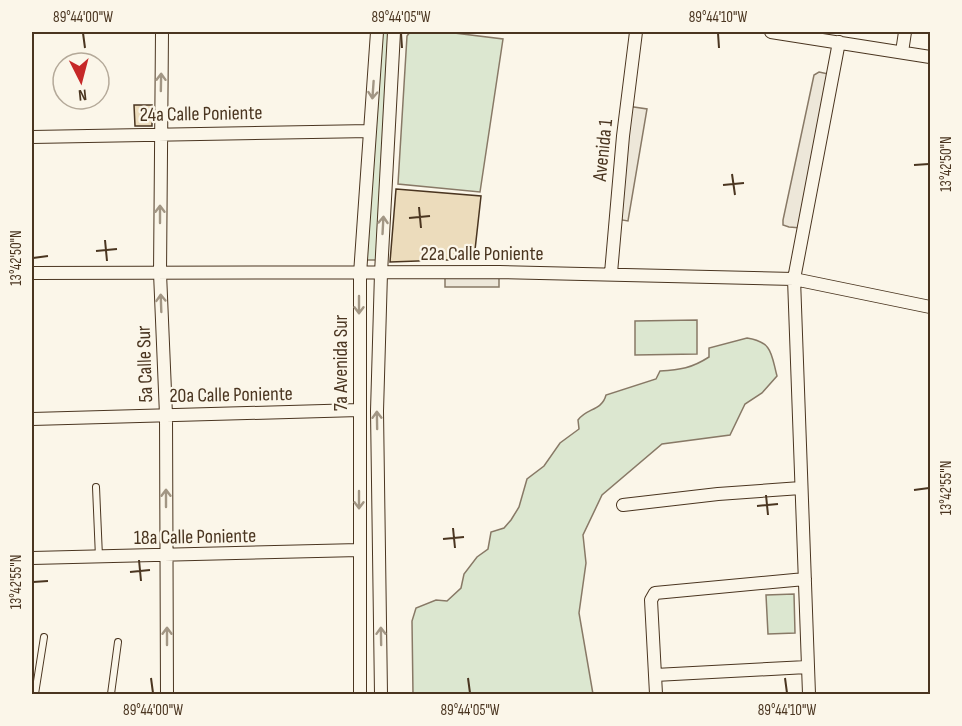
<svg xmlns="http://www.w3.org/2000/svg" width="962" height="726" font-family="'Sofia Sans Condensed',sans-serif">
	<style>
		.green { fill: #dce7d0; stroke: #887966; stroke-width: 1.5 }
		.parking { fill: #ede7d9; stroke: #887966; stroke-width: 1.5 }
		.building { fill: #ecdcbc; stroke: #4a3520; stroke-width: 1.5 }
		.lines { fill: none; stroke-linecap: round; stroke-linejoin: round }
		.service-casing { stroke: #4a3520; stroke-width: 8 }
		.minor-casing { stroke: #4a3520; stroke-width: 14 }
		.service { stroke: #fbf6e9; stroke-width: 6 }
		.minor { stroke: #fbf6e9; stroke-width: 12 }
		.oneway { stroke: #a29684 }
		.ticks { fill: none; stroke: #4a3520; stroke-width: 2 }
		.labels { text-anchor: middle; stroke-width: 4.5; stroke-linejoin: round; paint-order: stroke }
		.street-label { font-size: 20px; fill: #4a3520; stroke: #fbf6e9 }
		.neatline { fill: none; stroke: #4a3520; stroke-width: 2 }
		.ticks-label { font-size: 15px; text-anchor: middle; fill: #4a3520 }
	</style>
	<rect width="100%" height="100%" fill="#fbf6e9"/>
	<!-- green -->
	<path class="green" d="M380,32H392L376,260H366Z
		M410,32H446L503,39L480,192L398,184L407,36Z
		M697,320V354L635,355V321Z
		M747,338C773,342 771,354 777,376L762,393L745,404L730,435L662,444L602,495L583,535L586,563L579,613L593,694H413L412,621L416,608L436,600L447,601L461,588L464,574L477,557L488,549L491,532L504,528L511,520L519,507L527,479L544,466L560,443L579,429L578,420C586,408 602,411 606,395L656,379L660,371C680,370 692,368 709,357V348Z
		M794,594L795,633L768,634L766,595Z"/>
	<!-- parking -->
	<path class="parking" d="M819,72L833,75L801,228L789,227L783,225V220L814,75Z
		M627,106L647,109L628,221L616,219Z
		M445,272H499V287H445Z"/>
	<!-- building -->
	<path class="building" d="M134,105H152V126H135Z
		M396,189L481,196L474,259L390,262Z"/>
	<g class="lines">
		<defs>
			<path id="service" d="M96,487L99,557
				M35,694L44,637
				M111,694L118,642"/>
			<path id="minor" d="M162,32L160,273L166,415L167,694
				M771,32L930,57
				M902,52L905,32
				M32,137L370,131
				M32,273L499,272L794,279L930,307
				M611,273L623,136L636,32
				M32,419L359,410
				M623,505L718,494L801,488
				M32,558L359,550
				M655,675L807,667
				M360,694V274L377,32
				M381,694L377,411L381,273L394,32
				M656,694L651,600L655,593L805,579
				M809,694L794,279L839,42"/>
		</defs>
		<!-- service casing -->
		<use href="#service" class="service-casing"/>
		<!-- minor casing -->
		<use href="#minor" class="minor-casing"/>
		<!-- service -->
		<use href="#service" class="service"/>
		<!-- minor -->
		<use href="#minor" class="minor"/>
	</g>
	<!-- one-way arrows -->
	<defs><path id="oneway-shaft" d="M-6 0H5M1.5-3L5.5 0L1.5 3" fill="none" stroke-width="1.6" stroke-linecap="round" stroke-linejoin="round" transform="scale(1.5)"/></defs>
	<g class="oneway">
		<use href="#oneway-shaft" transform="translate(161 82) rotate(-89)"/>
		<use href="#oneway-shaft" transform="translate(373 90) rotate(94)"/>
		<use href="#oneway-shaft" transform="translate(160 214) rotate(-90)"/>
		<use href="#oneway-shaft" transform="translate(383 225) rotate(-87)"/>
		<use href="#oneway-shaft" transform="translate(161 303) rotate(-92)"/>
		<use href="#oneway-shaft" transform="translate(359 305) rotate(90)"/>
		<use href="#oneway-shaft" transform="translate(377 420) rotate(-91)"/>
		<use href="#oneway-shaft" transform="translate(166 498) rotate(-90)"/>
		<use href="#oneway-shaft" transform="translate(359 500) rotate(90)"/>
		<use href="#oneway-shaft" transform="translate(167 636) rotate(-90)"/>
		<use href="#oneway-shaft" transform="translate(381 636) rotate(-91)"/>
	</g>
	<!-- ticks -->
	<path class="ticks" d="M83,33L85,48M401,33L402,48M718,33L719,48M914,165L929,164M732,174L735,195M723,185L744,183M419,207L421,228M409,218L430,216M105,240L107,261M96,251L117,249M33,258L48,256M914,490L929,488M766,495L768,515M757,506L778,504M453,528L455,548M443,539L464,537M139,560L141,581M130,572L150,570M33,582L48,581M151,678L153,693M468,678L470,693M785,678L787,693"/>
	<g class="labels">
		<!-- street labels -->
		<g class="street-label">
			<text transform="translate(201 113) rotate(-1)" y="7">24a Calle Poniente</text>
			<text transform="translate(602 150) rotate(-84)" y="7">Avenida 1</text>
			<text x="482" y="260">22a Calle Poniente</text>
			<text transform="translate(340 363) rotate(-90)" y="7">7a Avenida Sur</text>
			<text transform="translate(144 364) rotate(-92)" y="7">5a Calle Sur</text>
			<text transform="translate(231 394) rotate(-1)" y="7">20a Calle Poniente</text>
			<text transform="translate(195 536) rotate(-1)" y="7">18a Calle Poniente</text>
		</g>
	</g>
	<!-- border -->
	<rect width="962" height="726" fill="none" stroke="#fbf6e9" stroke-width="66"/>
	<!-- north arrow -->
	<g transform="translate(81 81) rotate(174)"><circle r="28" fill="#fbf6e9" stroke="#b4a999" stroke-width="1.5"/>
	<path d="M0-4.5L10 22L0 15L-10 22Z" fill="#c62828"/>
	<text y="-9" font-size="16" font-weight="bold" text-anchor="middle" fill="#4a3520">N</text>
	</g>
	<rect x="33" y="33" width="896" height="660" class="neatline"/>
	<g class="ticks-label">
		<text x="83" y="22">89°44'00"W</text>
		<text x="401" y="22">89°44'05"W</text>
		<text x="718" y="22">89°44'10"W</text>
		<text transform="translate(946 164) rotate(-90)" y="5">13°42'50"N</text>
		<text transform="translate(16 258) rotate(-90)" y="5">13°42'50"N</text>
		<text transform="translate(946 488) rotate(-90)" y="5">13°42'55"N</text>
		<text transform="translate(16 582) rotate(-90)" y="5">13°42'55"N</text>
		<text x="153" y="715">89°44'00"W</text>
		<text x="470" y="715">89°44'05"W</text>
		<text x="787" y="715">89°44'10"W</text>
	</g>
</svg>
